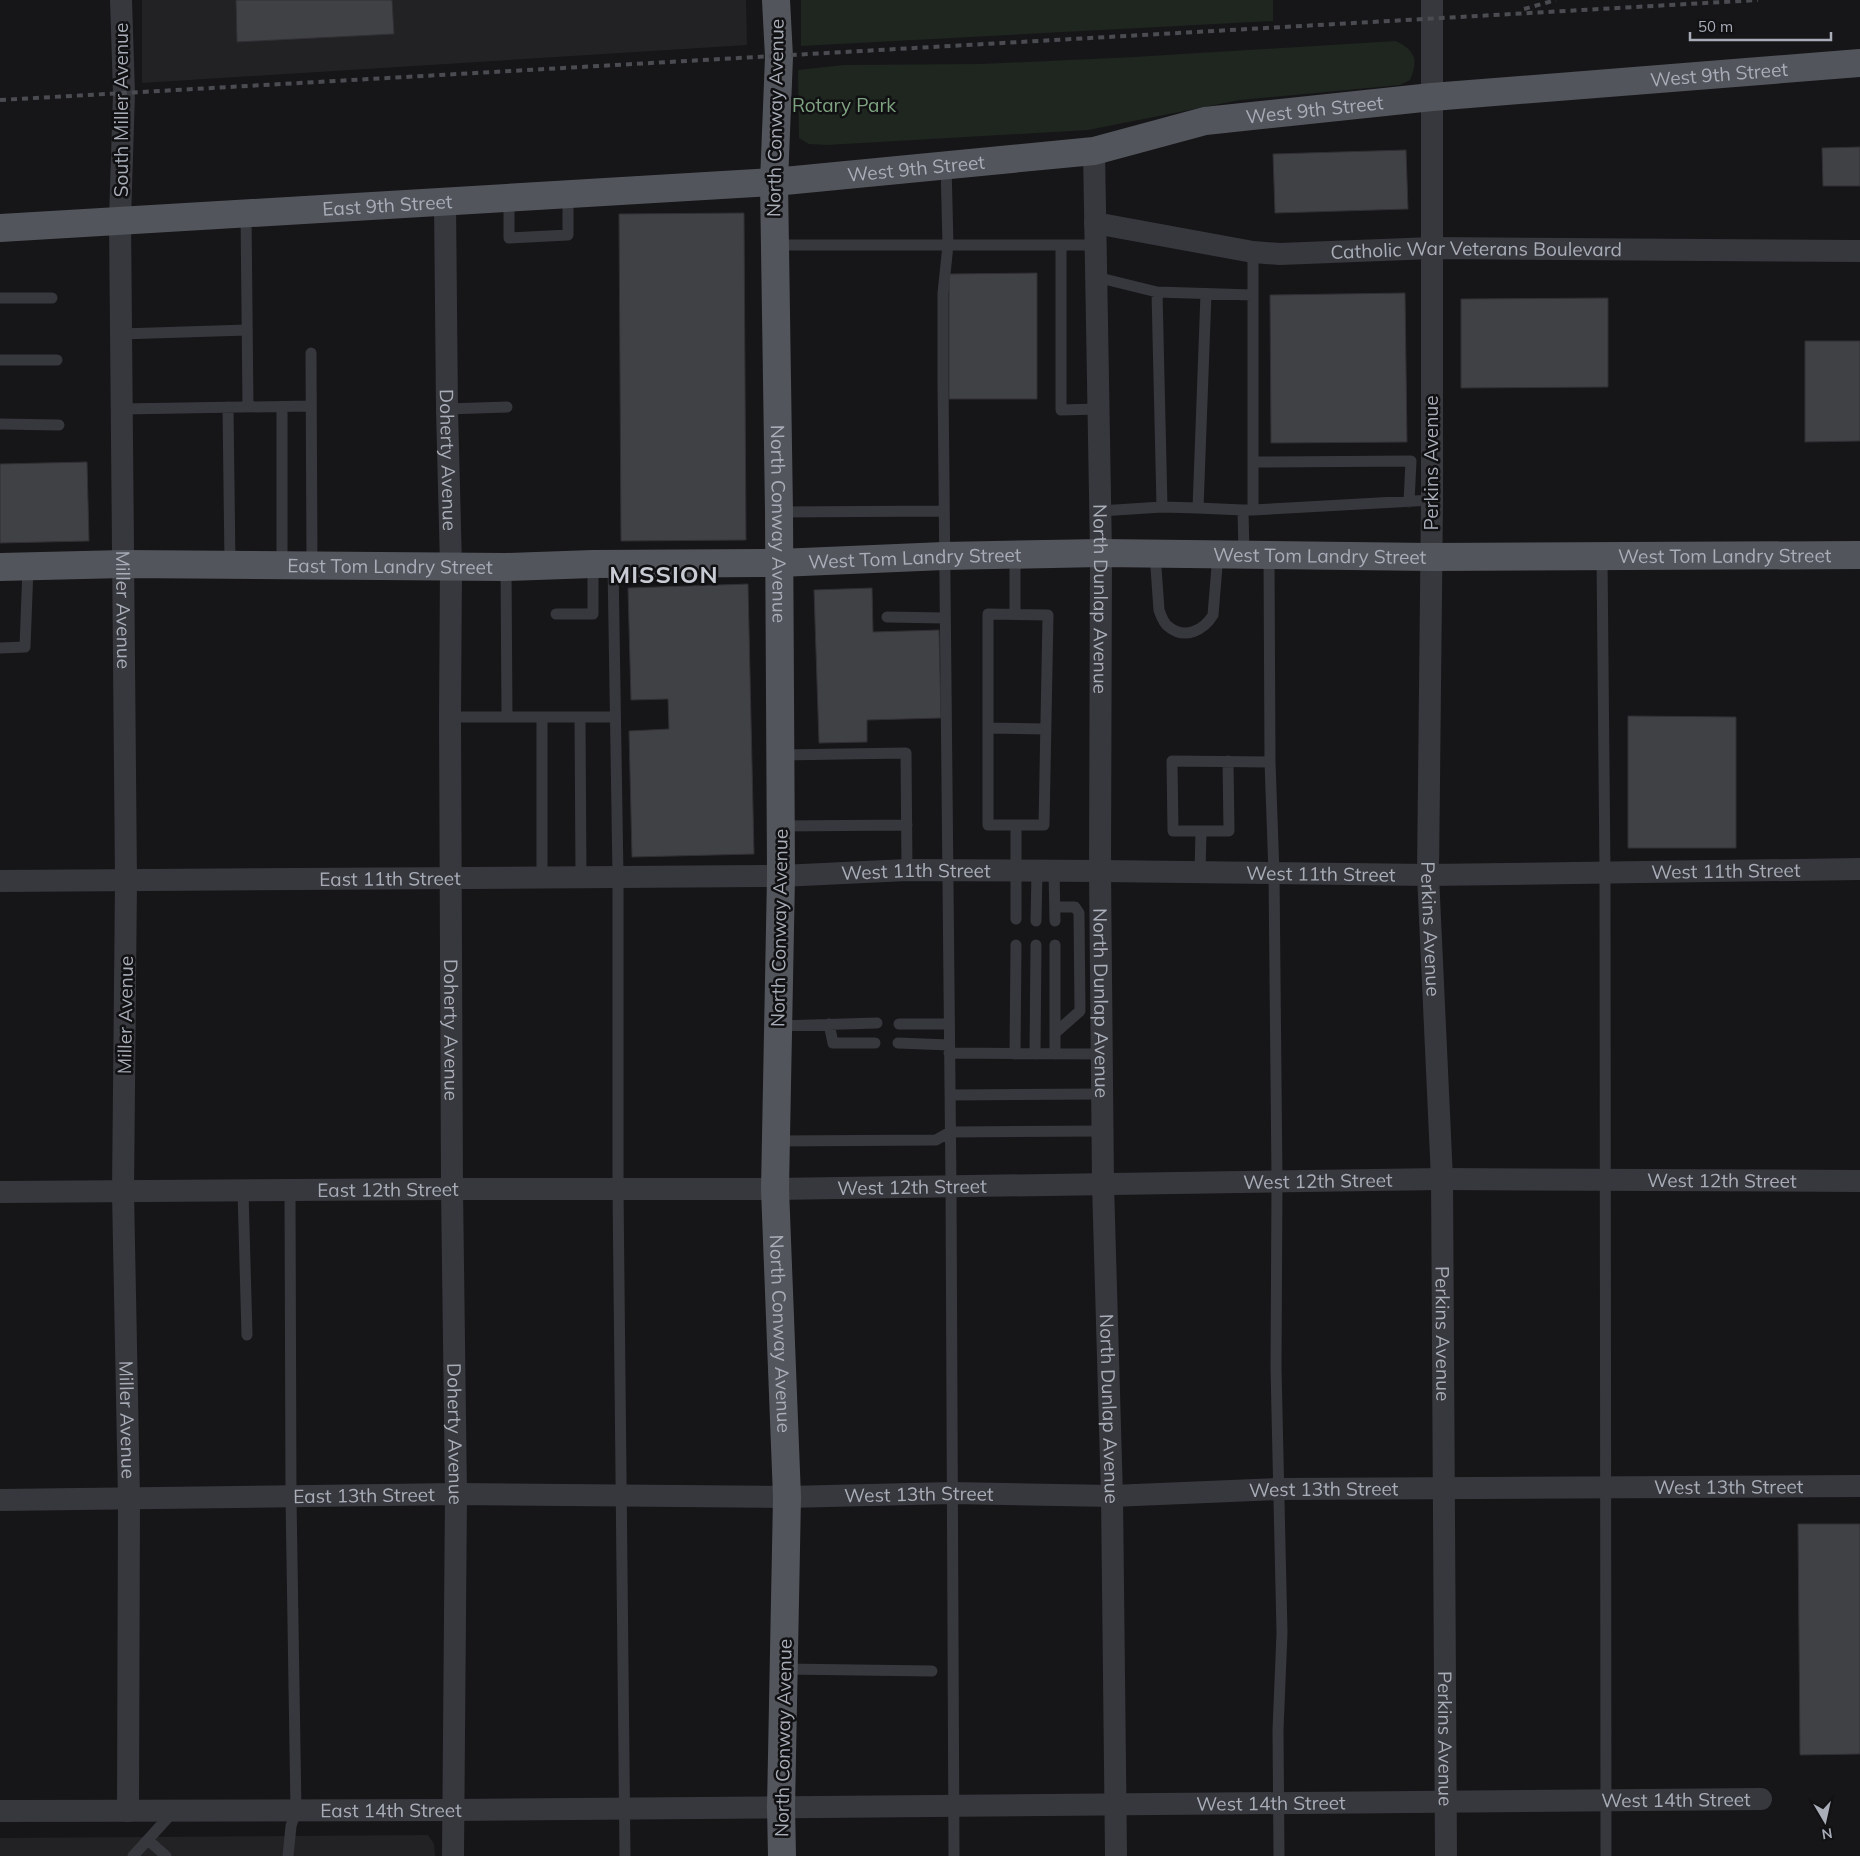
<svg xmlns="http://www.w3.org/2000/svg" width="1860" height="1856" font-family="Mulish,sans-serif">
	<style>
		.built { fill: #222225 }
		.green { fill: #1e261f }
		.building { fill: #404145; stroke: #303034 }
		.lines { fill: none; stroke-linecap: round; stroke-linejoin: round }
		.service { stroke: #37383d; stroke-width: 11 }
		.minor { stroke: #37383d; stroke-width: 22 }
		.primary { stroke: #53555c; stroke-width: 28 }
		.rail { stroke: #4a4c52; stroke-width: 4; stroke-dasharray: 6 5; stroke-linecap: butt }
		.labels { text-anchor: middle; stroke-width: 5; stroke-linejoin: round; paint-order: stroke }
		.street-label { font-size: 19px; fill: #a8adb8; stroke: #111113 }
		.park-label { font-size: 19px; fill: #7fa381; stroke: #111113 }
		.district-label { font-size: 24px; font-weight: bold; letter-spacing: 1px; fill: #c9ccd4; stroke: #111113 }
	</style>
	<rect width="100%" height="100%" fill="#161618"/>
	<!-- built -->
	<path class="built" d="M142,0H746L747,45L142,83Z
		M428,1835L434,1844L435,1856H0V1838Z"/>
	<!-- green -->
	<path class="green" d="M801,0H1273V21L801,46Z
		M1396,41C1415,51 1419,59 1410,80L1400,85L1240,100L1088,130L827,145L809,144L799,138L798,70L844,65L981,64L1134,57Z"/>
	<!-- building -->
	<path class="building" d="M236,0H392L394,34L237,42Z
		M1860,147V186H1823L1822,148Z
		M1406,150L1408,209L1275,213L1273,154Z
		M744,213L746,540L621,541L619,214Z
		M1037,273V399H949V274Z
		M1405,293L1407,442L1271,443L1270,295Z
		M1608,298V387L1461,388V299Z
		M1805,341H1860V441L1805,442Z
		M87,462L89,541L0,543V464Z
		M748,584L754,854L632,857L629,731L669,729L668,699L631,700L628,588Z
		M872,588L873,632L939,630L941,718L867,720V742L819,743L814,590Z
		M1628,716L1736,717V848H1628Z
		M1798,1524H1860V1754L1800,1755Z"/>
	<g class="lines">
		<!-- service -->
		<path class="service" d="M946,165L948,245L943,293V382L951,1186L954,1856
			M509,198V238L568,235V195
			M246,214L248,407
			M775,245H1095
			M1061,245V410L1098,409
			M1096,277L1157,292L1162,507L1100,511
			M1157,292L1252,295
			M1206,294L1198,508L1243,510
			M0,298H52
			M121,334L247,330
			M311,353L312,565
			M0,360H57
			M228,407L230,564
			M282,407V565
			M122,409L311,406
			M447,409L507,407
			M0,424L59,425
			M1253,462L1411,461L1409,502
			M1162,507L1198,508
			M1253,510L1432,500
			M779,512L944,511
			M1015,554V614
			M1155,554L1159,610C1161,616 1164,624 1169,627C1185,640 1204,630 1213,615L1218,554
			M1244,555L1243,510H1253V252
			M1602,556L1605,873L1606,1856
			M613,564L618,876V1189L625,1856
			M506,567L507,717
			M556,614H593V564
			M988,614L1048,615L1044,825H988Z
			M887,617L944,618
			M0,648L25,647L28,567
			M450,717H615
			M542,717V878
			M580,717L581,878
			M988,728L1046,729
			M780,755L906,753L907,870
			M1228,761L1229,831H1173L1172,761L1270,762L1269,555
			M1270,762L1274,873L1277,1181L1276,1368L1282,1633L1278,1730L1279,1856
			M781,826L907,825
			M1054,871L1055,921
			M1200,872L1201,831
			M1055,907H1075L1079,913L1080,1011L1055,1033
			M1016,919V825
			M1036,921L1037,871
			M1055,945V1054
			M829,1024L833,1043H875
			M899,1024H949
			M778,1026L877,1023
			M898,1043L949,1045
			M949,1053L1102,1054
			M1015,1054L1016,945
			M1035,1054L1036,945
			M950,1095L1102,1094
			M776,1141L936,1140L950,1132L1102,1131
			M243,1191L247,1335
			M784,1669L932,1671
			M148,1840L166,1856
			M133,1856L174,1811
			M288,1856L291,1826L296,1811L291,1497L290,1190"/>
		<!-- minor -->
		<g class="minor">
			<path id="s1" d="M121,0L124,93L120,219L126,881L123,1192L129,1499L128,1811"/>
			<path id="s2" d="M1432,0V500L1428,875L1442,1179L1446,1856"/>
			<path id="s3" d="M1094,151L1101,553L1100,871L1103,1184L1112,1496L1116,1856"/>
			<path id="s4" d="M445,202L447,409L451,566L450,717L452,1189L456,1494L453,1856"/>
			<path id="s5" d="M1095,223L1253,252L1280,254L1432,248L1860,251"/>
			<path id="s6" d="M0,881L781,876L907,870L1100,871L1428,875L1860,869"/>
			<path id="s7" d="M0,1192L452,1189H775L1442,1179L1860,1181"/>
			<path id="s8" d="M0,1500L456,1494L787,1497L952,1493L1112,1496L1279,1489L1860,1486"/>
			<path id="s9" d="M0,1811L452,1810L1761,1799"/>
		</g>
		<!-- primary -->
		<g class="primary">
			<path id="s10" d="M776,0L779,57L774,182L779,512L781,876L775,1189L787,1497L781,1807L782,1856"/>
			<path id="s11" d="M0,228L774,182L1094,151L1205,121L1432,97L1860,63"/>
			<path id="s12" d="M0,567L124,564L506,567L593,564L779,563L944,556L1101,553L1431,557L1860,555"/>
		</g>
		<!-- rail -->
		<path class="rail" d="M1524,9L1556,0
			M0,100L1758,0"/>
	</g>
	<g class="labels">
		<!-- street labels -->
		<g class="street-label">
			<text dy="7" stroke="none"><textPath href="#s11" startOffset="1728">West 9th Street</textPath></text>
			<text dy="7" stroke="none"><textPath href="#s11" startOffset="1322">West 9th Street</textPath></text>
			<text transform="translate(121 110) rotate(-90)" y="7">South Miller Avenue</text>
			<text transform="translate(775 118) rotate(-89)" y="7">North Conway Avenue</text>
			<text dy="7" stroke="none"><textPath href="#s11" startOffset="918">West 9th Street</textPath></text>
			<text dy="7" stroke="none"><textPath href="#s11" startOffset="388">East 9th Street</textPath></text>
			<text dy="7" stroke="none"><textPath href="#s5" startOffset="384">Catholic War Veterans Boulevard</textPath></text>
			<text dy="7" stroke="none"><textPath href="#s4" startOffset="258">Doherty Avenue</textPath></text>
			<text transform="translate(1431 463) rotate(-90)" y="7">Perkins Avenue</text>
			<text dy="7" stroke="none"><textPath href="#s10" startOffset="524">North Conway Avenue</textPath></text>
			<text dy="7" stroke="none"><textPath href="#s12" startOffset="1725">West Tom Landry Street</textPath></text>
			<text dy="7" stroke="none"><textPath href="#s12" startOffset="1320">West Tom Landry Street</textPath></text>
			<text dy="7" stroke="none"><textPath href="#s12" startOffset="915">West Tom Landry Street</textPath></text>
			<text dy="7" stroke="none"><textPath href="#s12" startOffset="390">East Tom Landry Street</textPath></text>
			<text dy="7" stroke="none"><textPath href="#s3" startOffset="448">North Dunlap Avenue</textPath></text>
			<text dy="7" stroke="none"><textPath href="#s1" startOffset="610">Miller Avenue</textPath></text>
			<text dy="7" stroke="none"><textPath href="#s6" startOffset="1726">West 11th Street</textPath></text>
			<text dy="7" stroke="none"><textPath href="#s6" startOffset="916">West 11th Street</textPath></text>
			<text dy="7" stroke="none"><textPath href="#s6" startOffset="1321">West 11th Street</textPath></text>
			<text dy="7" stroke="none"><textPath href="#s6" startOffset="390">East 11th Street</textPath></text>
			<text transform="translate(779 928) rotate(-89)" y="7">North Conway Avenue</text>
			<text dy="7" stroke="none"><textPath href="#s2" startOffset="929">Perkins Avenue</textPath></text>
			<text dy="7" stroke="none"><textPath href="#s3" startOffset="852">North Dunlap Avenue</textPath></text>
			<text transform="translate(125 1015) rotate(-89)" y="7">Miller Avenue</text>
			<text dy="7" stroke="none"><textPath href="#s4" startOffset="828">Doherty Avenue</textPath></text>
			<text dy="7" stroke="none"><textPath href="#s7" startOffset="1318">West 12th Street</textPath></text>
			<text dy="7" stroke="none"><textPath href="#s7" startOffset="1722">West 12th Street</textPath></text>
			<text dy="7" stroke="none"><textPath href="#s7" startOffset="912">West 12th Street</textPath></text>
			<text dy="7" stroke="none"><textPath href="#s7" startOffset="388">East 12th Street</textPath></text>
			<text dy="7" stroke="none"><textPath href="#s10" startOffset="1334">North Conway Avenue</textPath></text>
			<text dy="7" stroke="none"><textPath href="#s2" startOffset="1334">Perkins Avenue</textPath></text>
			<text dy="7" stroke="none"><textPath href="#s3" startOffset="1258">North Dunlap Avenue</textPath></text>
			<text dy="7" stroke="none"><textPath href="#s1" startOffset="1420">Miller Avenue</textPath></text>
			<text dy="7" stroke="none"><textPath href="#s4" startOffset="1232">Doherty Avenue</textPath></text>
			<text dy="7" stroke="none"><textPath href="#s8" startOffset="1729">West 13th Street</textPath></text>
			<text dy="7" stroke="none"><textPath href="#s8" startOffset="1324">West 13th Street</textPath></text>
			<text dy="7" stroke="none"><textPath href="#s8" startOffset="919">West 13th Street</textPath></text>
			<text dy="7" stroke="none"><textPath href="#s8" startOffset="364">East 13th Street</textPath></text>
			<text transform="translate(783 1738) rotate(-89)" y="7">North Conway Avenue</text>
			<text dy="7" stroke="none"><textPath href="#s2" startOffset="1739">Perkins Avenue</textPath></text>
			<text dy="7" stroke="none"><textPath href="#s9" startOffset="1676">West 14th Street</textPath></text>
			<text dy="7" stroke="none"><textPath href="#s9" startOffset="1271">West 14th Street</textPath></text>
			<text dy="7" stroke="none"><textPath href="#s9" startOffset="391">East 14th Street</textPath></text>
		</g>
		<!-- park labels -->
		<g class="park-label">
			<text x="844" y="112">Rotary Park</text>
		</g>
		<!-- district labels -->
		<g class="district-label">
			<text x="664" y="583">MISSION</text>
		</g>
	</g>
	<!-- north arrow -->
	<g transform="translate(1825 1821) rotate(171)" stroke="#111113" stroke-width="4" paint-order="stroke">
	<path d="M0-4L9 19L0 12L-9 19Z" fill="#a8adb8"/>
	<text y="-8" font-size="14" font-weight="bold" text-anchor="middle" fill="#a8adb8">N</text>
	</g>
	<!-- scale -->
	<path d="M1690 32v8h141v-8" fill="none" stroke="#a8adb8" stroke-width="2.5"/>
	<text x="1698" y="32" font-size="15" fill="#a8adb8" stroke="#111113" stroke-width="4" paint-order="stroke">50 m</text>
</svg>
